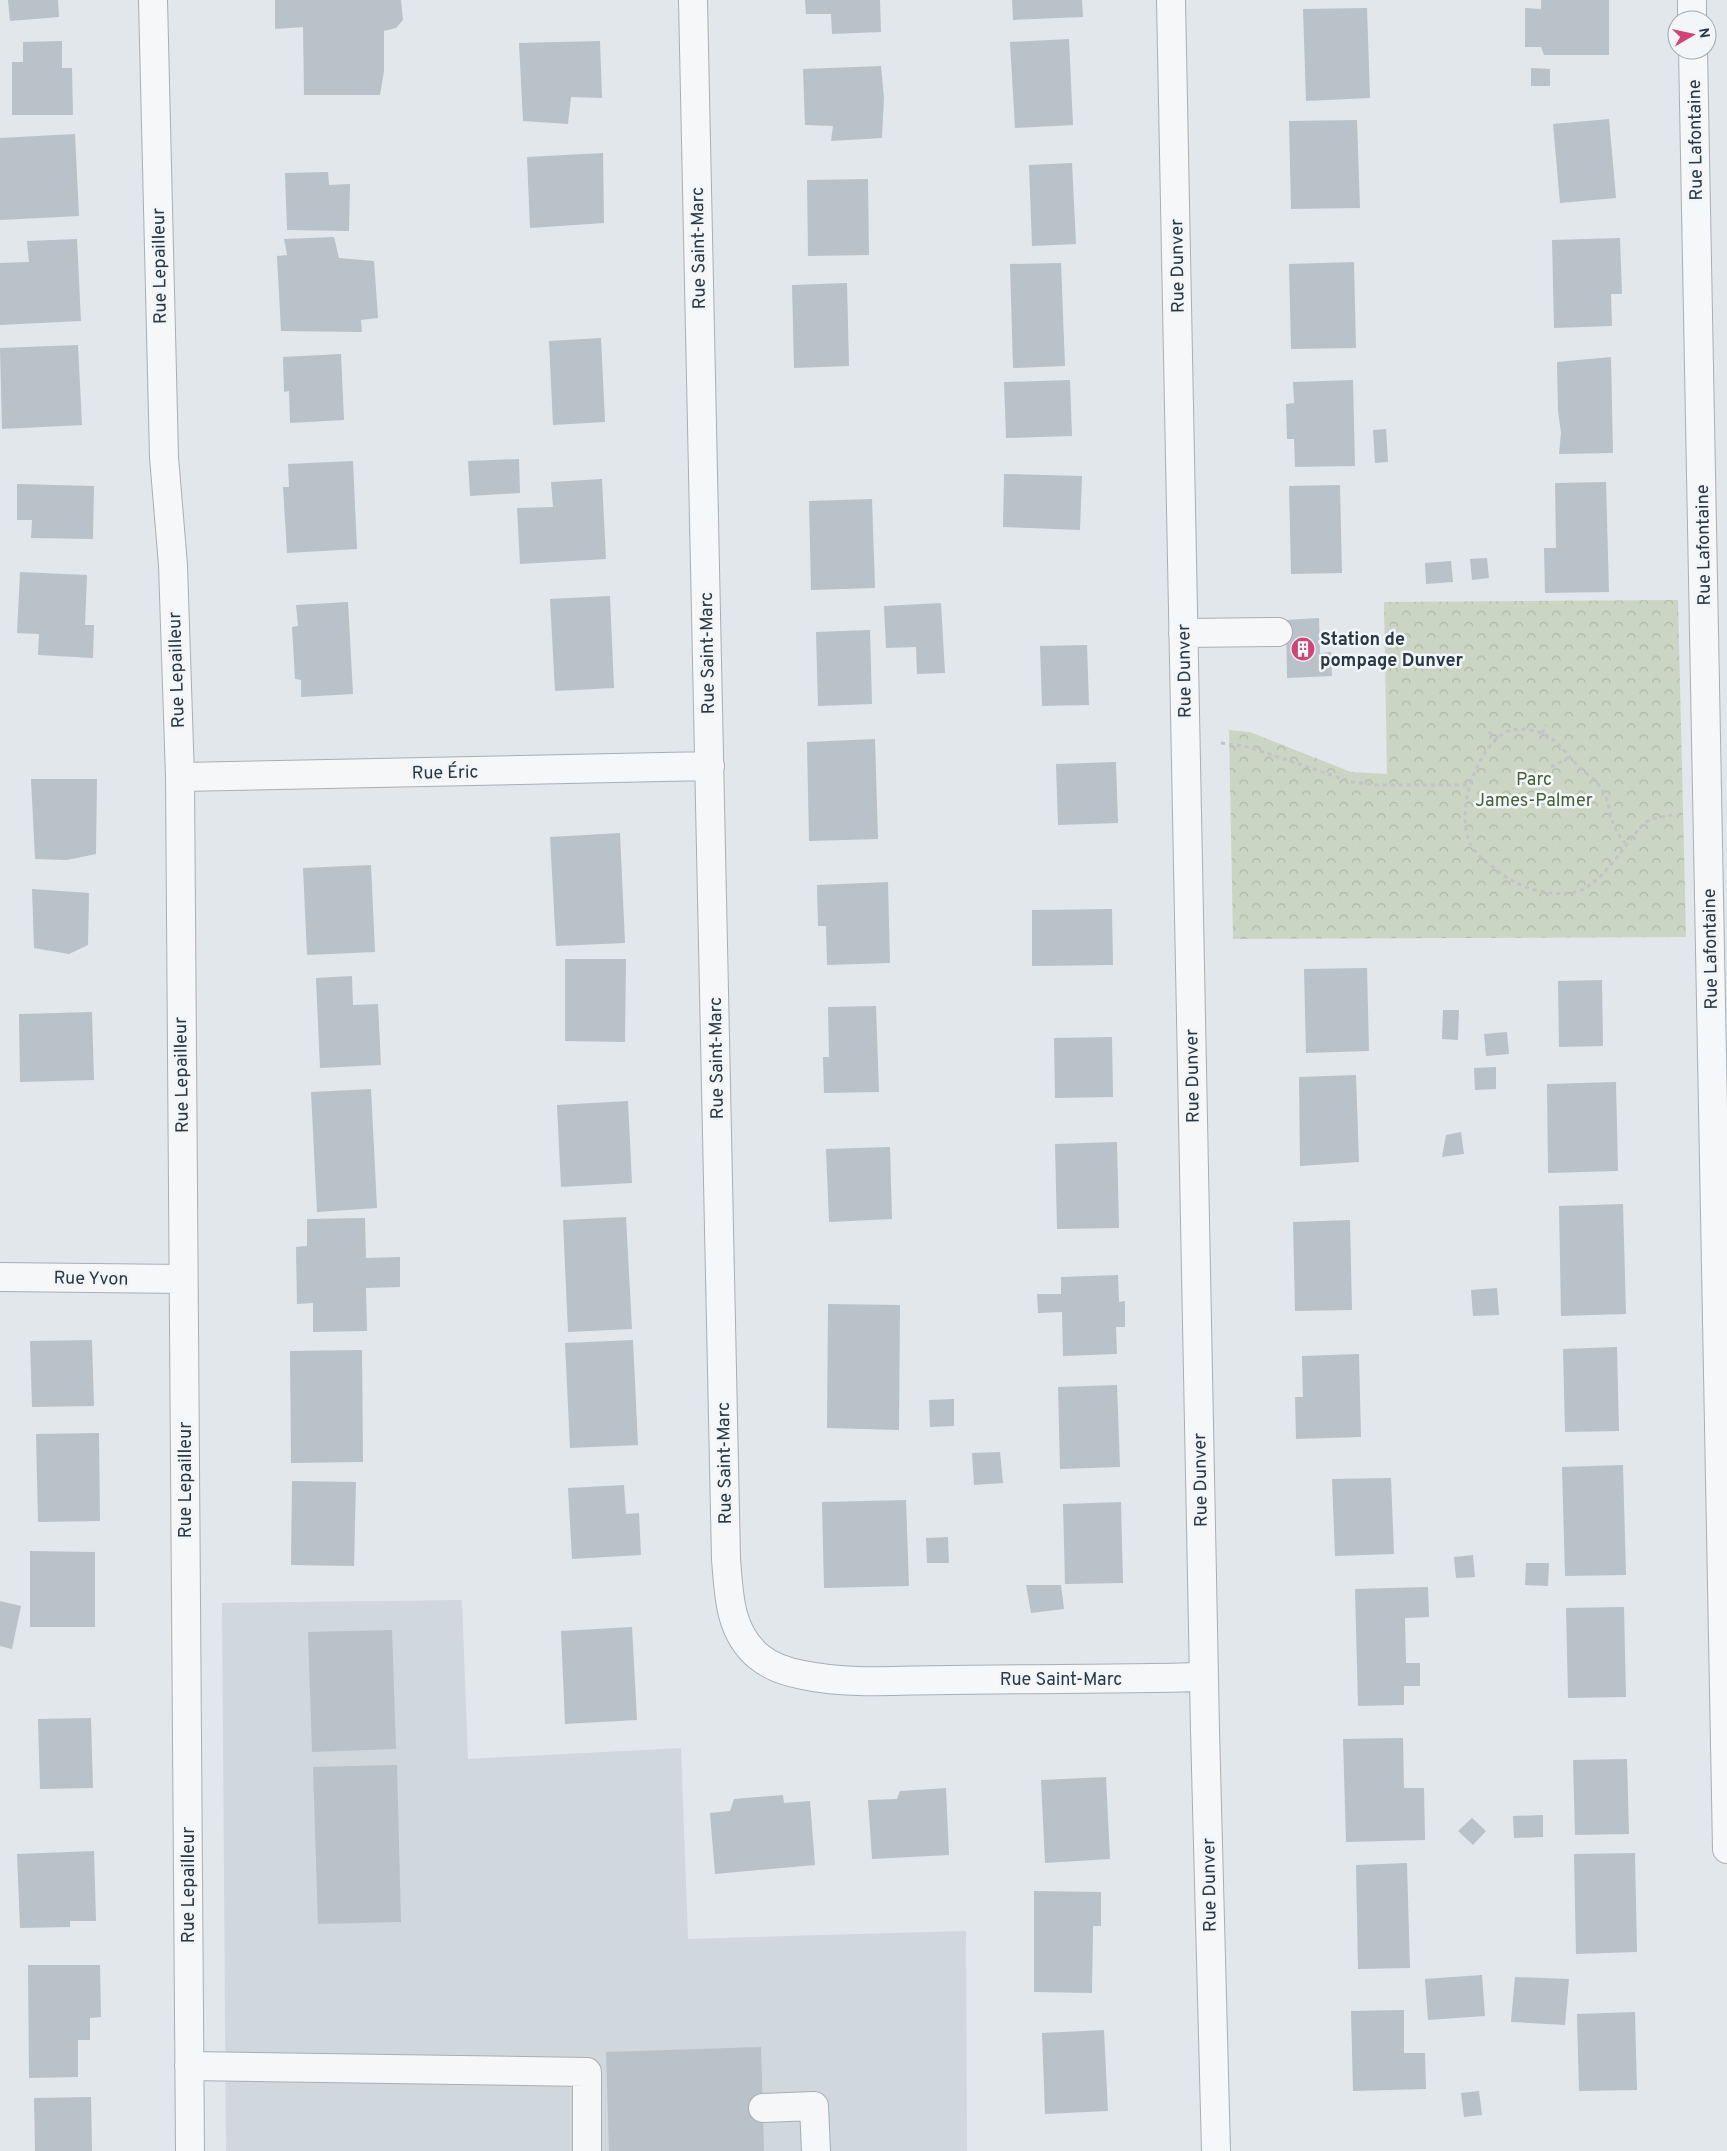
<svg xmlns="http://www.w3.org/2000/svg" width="1727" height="2151" font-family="Overpass,sans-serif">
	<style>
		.built { fill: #d0d7dd }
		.park { fill: url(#park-crowns) }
		.building { fill: #b9c1c9 }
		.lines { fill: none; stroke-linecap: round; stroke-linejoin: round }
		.minor-casing { stroke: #a7afb6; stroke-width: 30 }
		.path { stroke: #c0c5ca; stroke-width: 3; stroke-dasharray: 4 4; stroke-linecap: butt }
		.minor { stroke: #f5f7f9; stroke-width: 28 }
		.labels { text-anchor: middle; stroke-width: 5; stroke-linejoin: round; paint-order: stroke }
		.street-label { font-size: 18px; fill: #293844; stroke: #f2f6f8 }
		.poi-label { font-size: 18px; font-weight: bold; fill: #293844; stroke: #f2f6f8; text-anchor: start }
		.park-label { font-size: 18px; fill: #466036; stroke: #f2f6f8 }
	</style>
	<defs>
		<pattern id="park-crowns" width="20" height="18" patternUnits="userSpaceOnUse" patternTransform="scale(1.25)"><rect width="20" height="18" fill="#cbd5c3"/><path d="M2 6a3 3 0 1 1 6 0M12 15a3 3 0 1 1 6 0" fill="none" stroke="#aeb8a9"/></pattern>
	</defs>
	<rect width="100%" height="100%" fill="#e2e7eb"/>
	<!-- built -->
	<path class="built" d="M462,1600L468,1759L681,1748L688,1939L966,1931L967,2151H226L222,1603Z"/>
	<!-- park -->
	<path class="park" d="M1678,600L1686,937L1233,939L1229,730L1250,732L1351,772L1387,774L1384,602Z"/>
	<!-- building -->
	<path class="building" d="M8,0H58L59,17L10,21Z
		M275,0H401L403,20L396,28L384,31V71L380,95H304L303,27L275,29Z
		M805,0H880L881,32L832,34L831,14H806Z
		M1012,0H1082L1083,17L1013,20Z
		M1541,0H1609V55H1544L1541,47H1525V8L1541,9Z
		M1367,8L1370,98L1306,101L1303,9Z
		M1069,39L1073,125L1015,128L1010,42Z
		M62,41V68H72L73,115H12V62H23V42Z
		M600,41L602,98L571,97L568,124L523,121L519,43Z
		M881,66L884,98L882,138L831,141L833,126L805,125L803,69Z
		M1531,68L1550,69V86H1531Z
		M1609,119L1616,198L1560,203L1553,124Z
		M1357,120L1360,208L1291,209L1289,121Z
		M75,134L79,216L0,220V138Z
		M603,153L604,223L530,228L527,157Z
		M1072,163L1076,244L1032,246L1029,165Z
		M328,172L329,185L350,184L349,231L287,230L285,173Z
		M868,179L869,255L808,256L807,180Z
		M334,237L339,258L374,261L378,318L361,320L362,332L281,331L277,256L287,255L284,239Z
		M1620,238L1622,294H1611L1612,326L1554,328L1552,240Z
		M77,239L81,321L0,325V263L29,262L27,241Z
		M1354,262L1356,348L1291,349L1289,264Z
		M1061,263L1065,366L1013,368L1010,264Z
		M847,283L849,366L794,368L792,285Z
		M601,338L605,422L553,425L549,341Z
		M78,345L82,425L2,429L0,348Z
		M341,354L344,420L290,423L289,391L284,392L283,357Z
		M1611,357L1613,453L1559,454L1561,433L1558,411L1557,362Z
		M1070,380L1072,436L1006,438L1004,382Z
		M1353,380L1355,466L1295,467L1294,439H1287L1286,404L1294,403L1293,382Z
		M1386,429L1388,462L1375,463L1373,430Z
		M519,459L520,493L470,496L468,461Z
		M353,461L357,549L287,553L283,487H289L288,464Z
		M1004,474L1082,476L1080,530L1003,527Z
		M602,479L606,559L520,564L517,508L553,507L551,482Z
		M1606,482L1609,592L1545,593L1544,548H1556L1555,483Z
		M17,484L94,486L93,539L31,538L32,520H17Z
		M1340,485L1342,573L1291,574L1289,486Z
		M872,499L875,588L811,590L809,501Z
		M1487,558L1489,578L1472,580L1470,559Z
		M1451,561L1453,582L1426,584L1425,563Z
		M20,572L87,575L85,625H94L93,658L38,655L39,634L17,633Z
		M610,596L614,688L555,691L550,599Z
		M348,602L353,694L301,697V680L295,679L292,627L298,626L296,605Z
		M941,603L945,673L917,674L916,647L886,648L884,606Z
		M1319,618L1320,653L1331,652L1332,676L1287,678L1286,620Z
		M870,630L872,704L818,706L816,632Z
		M1087,645L1089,705L1042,706L1040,646Z
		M875,739L878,839L809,841L807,742Z
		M1116,762L1118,823L1058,825L1056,764Z
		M31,779H97L96,854L67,860L35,859Z
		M620,833L625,943L556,946L550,837Z
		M371,865L375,952L307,955L303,868Z
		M888,882L890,963L827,965L826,926H818L817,885Z
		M32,889L89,893L88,945L69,954L34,948Z
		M1112,909L1113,965L1032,966V910Z
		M565,959H626L625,1042L565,1041Z
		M1367,968L1369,1051L1306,1053L1304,969Z
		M352,976L353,1005L378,1004L381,1065L320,1068L316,978Z
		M1602,980L1603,1046L1559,1047L1558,981Z
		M876,1006L879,1092L824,1093L823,1057H829L828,1007Z
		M1443,1010H1459L1458,1040L1442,1039Z
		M92,1012L94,1080L20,1082L19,1014Z
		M1507,1032L1509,1054L1486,1056L1484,1034Z
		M1112,1037L1113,1097L1055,1098L1054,1038Z
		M1496,1067V1089L1475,1090L1474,1068Z
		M1356,1075L1359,1162L1300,1166L1299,1077Z
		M1616,1082L1618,1171L1548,1173L1547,1084Z
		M371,1089L377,1208L317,1212L311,1092Z
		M628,1101L632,1183L561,1187L557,1105Z
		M1461,1132L1464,1154L1442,1157L1446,1135Z
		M1117,1142L1119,1228L1057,1229L1055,1144Z
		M890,1147L892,1219L829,1222L826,1149Z
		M1623,1204L1626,1314L1561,1316L1559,1206Z
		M626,1217L632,1329L568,1332L563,1220Z
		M365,1218L366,1258L400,1257V1287L366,1288L367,1331L313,1332V1303L297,1304L296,1247L307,1246V1219Z
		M1350,1220L1352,1310L1295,1311L1293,1222Z
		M1118,1275L1119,1302L1125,1301V1327H1116L1117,1354L1063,1356L1062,1312L1038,1313L1037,1294H1061V1277Z
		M1497,1288L1499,1315L1473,1316L1471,1290Z
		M828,1304L900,1305L899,1430L827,1428Z
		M92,1340L94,1406L32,1407L30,1341Z
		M633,1340L638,1445L570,1448L565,1343Z
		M1617,1347L1619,1431L1565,1432L1563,1349Z
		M362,1350L363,1462L291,1463L290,1351Z
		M1359,1354L1361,1437L1296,1439L1295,1397H1303L1302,1356Z
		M1117,1385L1120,1467L1060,1469L1058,1387Z
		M954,1399V1426L930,1427L929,1400Z
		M99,1433L100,1521L38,1522L36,1434Z
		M1000,1452L1003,1483L974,1485L972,1453Z
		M1623,1465L1626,1575L1565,1576L1562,1467Z
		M1391,1478L1394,1554L1335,1556L1332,1479Z
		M292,1481L356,1482L354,1566L291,1565Z
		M624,1485L626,1514L639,1513L641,1555L572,1559L568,1488Z
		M906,1500L909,1586L824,1588L822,1502Z
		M1121,1502L1123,1583L1065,1584L1063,1504Z
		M948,1537L949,1563H927L926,1538Z
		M30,1551L95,1552V1627H30Z
		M1473,1555L1475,1577L1456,1578L1454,1557Z
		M1526,1563H1549L1548,1586L1525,1585Z
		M1026,1585H1061L1064,1609L1031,1613Z
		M1428,1587L1429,1617L1405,1618L1406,1663H1420V1686H1404V1705L1358,1706L1355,1589Z
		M0,1601L21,1606L12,1649L0,1646Z
		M1624,1607L1626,1697L1568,1698L1566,1608Z
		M632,1627L637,1720L565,1724L561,1631Z
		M392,1630L396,1749L312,1752L308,1632Z
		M91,1718L93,1788L40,1789L38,1719Z
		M1403,1738L1404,1788H1424L1425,1840L1346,1842L1343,1739Z
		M1627,1759L1629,1834L1575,1835L1573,1760Z
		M397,1765L401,1922L318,1924L313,1767Z
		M1106,1777L1110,1859L1045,1863L1041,1780Z
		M946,1788L949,1855L872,1859L868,1800L897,1799L900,1791Z
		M783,1795L784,1803L810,1801L815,1865L715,1874L710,1813L730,1811L734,1799Z
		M1543,1815V1837L1514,1838L1513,1816Z
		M1472,1818L1486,1831L1473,1845L1458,1831Z
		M94,1851L96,1921H70V1927L20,1928L17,1854Z
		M1635,1853L1637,1952L1576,1954L1574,1854Z
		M1407,1863L1410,1968L1358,1969L1356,1865Z
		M1034,1891L1101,1892V1926H1093L1092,1993L1034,1992Z
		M28,1965H100L101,2017L90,2018V2040H78V2077L29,2078Z
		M1482,1975L1485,2016L1428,2020L1425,1979Z
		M1515,1977L1569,1979L1565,2025L1511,2022Z
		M1404,2010V2053H1425L1426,2089L1353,2091L1351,2011Z
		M1635,2012L1637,2090L1579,2091L1577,2014Z
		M1104,2030L1108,2111L1045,2114L1042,2033Z
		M761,2047L764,2151H609L606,2052Z
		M1479,2091L1482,2115L1464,2117L1461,2093Z
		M91,2097L92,2151H35L34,2098Z"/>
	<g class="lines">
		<defs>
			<path id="minor" d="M153,0L164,457L173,565L180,777L190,2151
				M693,0L726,1559C729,1595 729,1631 758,1656C771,1667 787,1672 803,1675C850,1685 902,1680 950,1680C1035,1679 1119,1679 1204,1677
				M1171,0L1205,1730L1216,2151
				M1692,0V20
				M1693,50L1727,1849
				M1183,633L1278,632
				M180,777L710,766
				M0,1277L183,1279
				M189,2066L587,2072V2151
				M763,2108L814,2106L816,2151"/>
		</defs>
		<!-- minor casing -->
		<use href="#minor" class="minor-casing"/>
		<!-- path -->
		<path class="path" d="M1489,732L1496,740
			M1542,733L1546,725
			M1221,743L1249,747L1352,782L1377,785H1469
			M1551,767L1570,757
			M1626,844C1610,826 1613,818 1606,797C1604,793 1601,787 1598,784C1594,778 1586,774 1581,769C1570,759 1562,745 1549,737C1539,730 1517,726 1506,732C1474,750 1452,819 1474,850C1480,858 1489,864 1497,870C1509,880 1525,889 1540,891C1559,895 1579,896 1594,882C1613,866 1628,841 1645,822L1656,818L1672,815"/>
		<!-- minor -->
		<use href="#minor" class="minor"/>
	</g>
	<!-- icons -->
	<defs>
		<symbol id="building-disc" viewBox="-11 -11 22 22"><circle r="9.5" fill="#d44375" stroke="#f2f6f8"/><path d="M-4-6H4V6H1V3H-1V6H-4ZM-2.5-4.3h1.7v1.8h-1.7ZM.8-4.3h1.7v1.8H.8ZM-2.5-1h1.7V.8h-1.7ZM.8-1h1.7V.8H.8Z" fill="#fff"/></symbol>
	</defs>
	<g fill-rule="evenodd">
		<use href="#building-disc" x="1289" y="635" width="28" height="28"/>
	</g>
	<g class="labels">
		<!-- street labels -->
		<g class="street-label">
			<text transform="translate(1695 140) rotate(-91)" y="6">Rue Lafontaine</text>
			<text transform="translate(698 248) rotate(-91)" y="6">Rue Saint-Marc</text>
			<text transform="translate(159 266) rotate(-91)" y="6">Rue Lepailleur</text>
			<text transform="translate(1177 266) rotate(-91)" y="6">Rue Dunver</text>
			<text transform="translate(1703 545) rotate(-91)" y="6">Rue Lafontaine</text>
			<text transform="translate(707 653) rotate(-91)" y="6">Rue Saint-Marc</text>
			<text transform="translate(176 670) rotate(-92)" y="6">Rue Lepailleur</text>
			<text transform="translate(1184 671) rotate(-91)" y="6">Rue Dunver</text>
			<text transform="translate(445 772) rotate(-1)" y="6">Rue Éric</text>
			<text transform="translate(1710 949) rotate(-91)" y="6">Rue Lafontaine</text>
			<text transform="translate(716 1058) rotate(-91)" y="6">Rue Saint-Marc</text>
			<text transform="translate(181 1075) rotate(-91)" y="6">Rue Lepailleur</text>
			<text transform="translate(1192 1076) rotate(-91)" y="6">Rue Dunver</text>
			<text transform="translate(91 1278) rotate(1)" y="6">Rue Yvon</text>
			<text transform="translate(724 1463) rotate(-91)" y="6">Rue Saint-Marc</text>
			<text transform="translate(185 1480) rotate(-90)" y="6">Rue Lepailleur</text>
			<text transform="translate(1200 1480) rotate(-91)" y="6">Rue Dunver</text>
			<text x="1061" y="1685">Rue Saint-Marc</text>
			<text transform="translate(188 1885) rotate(-90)" y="6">Rue Lepailleur</text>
			<text transform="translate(1209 1885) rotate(-91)" y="6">Rue Dunver</text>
		</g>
		<!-- poi labels -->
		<g class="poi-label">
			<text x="1320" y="645">Station de<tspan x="1320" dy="21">pompage Dunver</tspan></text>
		</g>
		<!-- park labels -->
		<g class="park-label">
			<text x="1534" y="785">Parc<tspan x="1534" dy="21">James-Palmer</tspan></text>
		</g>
	</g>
	<!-- north arrow -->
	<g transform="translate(1692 35) rotate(81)"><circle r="24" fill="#f2f6f8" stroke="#a2aab0"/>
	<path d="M0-4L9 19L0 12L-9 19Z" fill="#d44375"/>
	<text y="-8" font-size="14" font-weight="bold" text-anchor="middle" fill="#293844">N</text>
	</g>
</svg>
